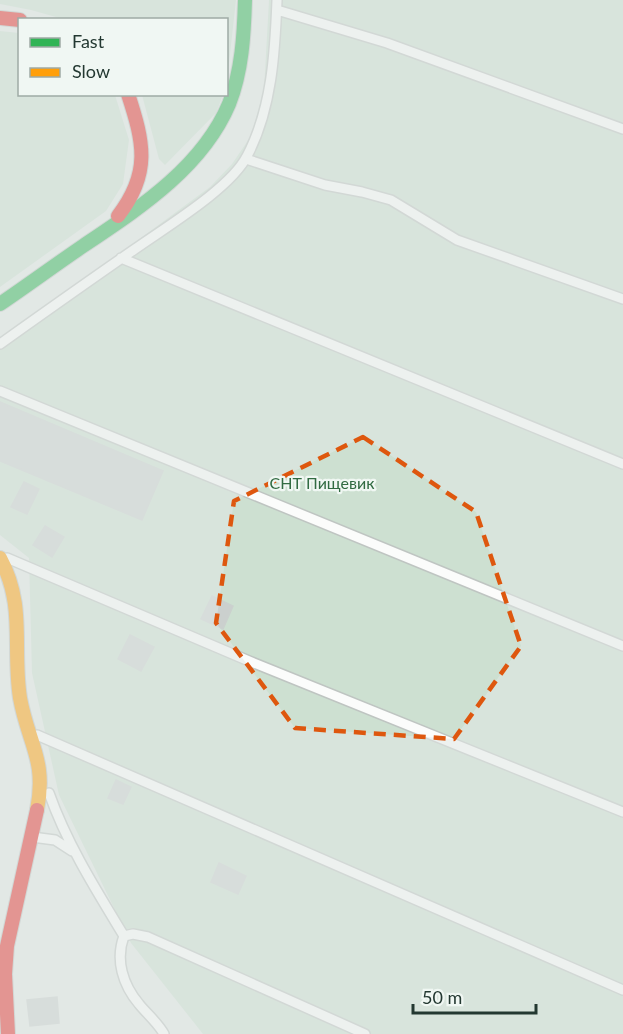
<svg xmlns="http://www.w3.org/2000/svg" width="623" height="1034" font-family="Lato,sans-serif">
	<style>
		.green { fill: #cde0d1 }
		.building { fill: #cbd0ce; stroke: #cbd1ce; stroke-width: 1.5 }
		.lines { fill: none; stroke-linecap: round; stroke-linejoin: round }
		.lane-casing { stroke: #bfc5c2; stroke-width: 12 }
		.fast-casing { stroke: #bfc5c2; stroke-width: 16 }
		.slow-casing { stroke: #bfc5c2; stroke-width: 16 }
		.jam-casing { stroke: #bfc5c2; stroke-width: 16 }
		.lane { stroke: #fbfcfb; stroke-width: 9 }
		.fast { stroke: #30b455; stroke-width: 14 }
		.slow { stroke: #ff9f0a; stroke-width: 14 }
		.jam { stroke: #e5322d; stroke-width: 14 }
		.marked { fill: none; stroke: #de570e; stroke-width: 4.5; stroke-dasharray: 12 8; stroke-linejoin: round }
		.labels { text-anchor: middle; stroke-width: 4.5; stroke-linejoin: round; paint-order: stroke }
		.park-label { font-size: 16px; fill: #316b42; stroke: #f0f7f3 }
	</style>
	<rect width="100%" height="100%" fill="#e2e8e5"/>
	<!-- green -->
	<path class="green" d="M0,0H236L227,81L226,20L63,19L31,10L0,4Z
		M269,0H623V1034H203L131,943L59,795L32,673L29,558L0,535V342L210,187L232,164L251,136L264,90Z
		M0,31L19,33L20,94L115,95L129,140L123,184L106,211L0,287Z
		M142,95H223L216,113L165,165L159,159Z"/>
	<!-- building -->
	<path class="building" d="M0,402L163,471L142,520L0,461Z
		M24,482L39,489L27,514L11,507Z
		M45,526L64,537L52,557L33,545Z
		M212,596L233,606L223,629L201,619Z
		M130,635L154,647L141,671L118,659Z
		M116,780L131,787L123,804L108,798Z
		M219,863L246,876L238,894L211,882Z
		M57,997L59,1023L30,1026L27,1000Z"/>
	<g class="lines">
		<defs>
			<path id="lane" d="M277,10L387,43L623,129
				M246,159L325,185L362,192L391,200L457,240L623,299
				M121,258L623,464
				M0,344C45,312 90,280 135,249C166,227 231,188 247,156C272,109 275,52 277,0
				M0,391L623,646
				M7,558L249,661L623,812
				M37,735L623,990
				M49,793C67,844 96,890 124,936
				M32,837L55,840L72,851
				M164,1034C158,1023 147,1014 139,1004C123,985 115,960 124,936L133,934L148,937L365,1034"/>
			<path id="fast" d="M0,304C28,285 55,265 83,246C138,209 202,168 229,104C242,71 244,35 245,0"/>
			<path id="slow" d="M0,558C26,606 12,647 20,698C28,743 47,760 37,810"/>
			<path id="jam" d="M0,18L20,20
				M118,216C151,173 144,143 128,94
				M8,1034L5,974L7,946L37,810"/>
		</defs>
		<!-- lane casing -->
		<use href="#lane" class="lane-casing"/>
		<!-- fast casing -->
		<use href="#fast" class="fast-casing"/>
		<!-- slow casing -->
		<use href="#slow" class="slow-casing"/>
		<!-- jam casing -->
		<use href="#jam" class="jam-casing"/>
		<!-- lane -->
		<use href="#lane" class="lane"/>
		<!-- fast -->
		<use href="#fast" class="fast"/>
		<!-- slow -->
		<use href="#slow" class="slow"/>
		<!-- jam -->
		<use href="#jam" class="jam"/>
	</g>
	<!-- marked area -->
	<path d="M0 0H623V1034H0ZM363,437L476,512L521,646L454,739L295,728L216,623L234,501Z" fill="#e2e8e5" fill-opacity=".55" fill-rule="evenodd"/>
	<path class="marked" d="M363,437L476,512L521,646L454,739L295,728L216,623L234,501Z"/>
	<g class="labels">
		<!-- park labels -->
		<g class="park-label">
			<text x="322" y="489">СНТ Пищевик</text>
		</g>
	</g>
	<!-- legend -->
	<rect x="18" y="18" width="210" height="78" fill="#f0f7f3" stroke="#9eaba5" stroke-width="1.5"/>
	<rect x="30" y="38" width="30" height="9" fill="#30b455" stroke="#9eaba5" stroke-width="1.5"/>
	<text x="72" y="48" font-size="18" fill="#233831">Fast</text>
	<rect x="30" y="68" width="30" height="9" fill="#ff9f0a" stroke="#9eaba5" stroke-width="1.5"/>
	<text x="72" y="78" font-size="18" fill="#233831">Slow</text>
	<!-- scale -->
	<path d="M413 1004v9h123v-9" fill="none" stroke="#233831" stroke-width="3"/>
	<text x="422" y="1004" font-size="18" fill="#233831" stroke="#f0f7f3" stroke-width="4.5" paint-order="stroke">50 m</text>
</svg>
